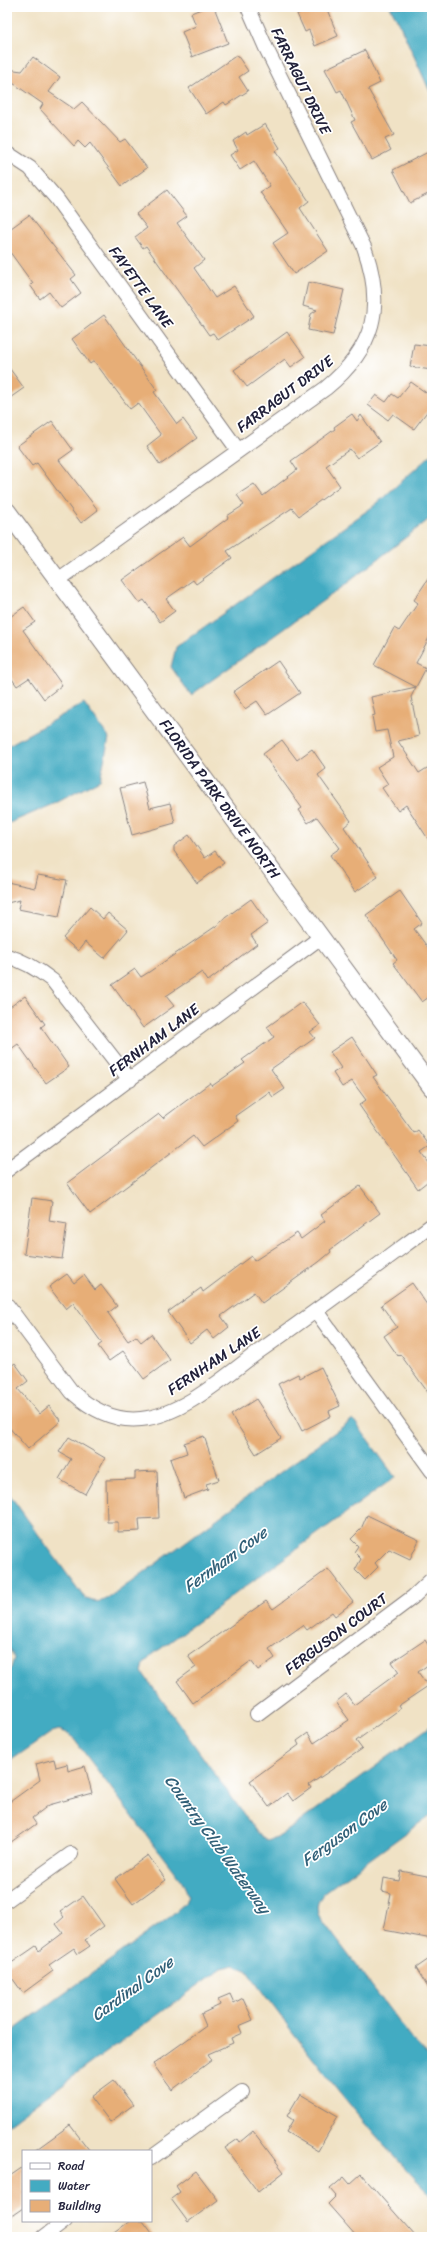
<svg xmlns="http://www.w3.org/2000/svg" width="439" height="2244" font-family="Sriracha,sans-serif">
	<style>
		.water { fill: #43abc2; stroke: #32667e }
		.building { fill: #e7ae77 }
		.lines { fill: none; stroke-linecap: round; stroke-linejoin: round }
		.minor-casing { stroke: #898280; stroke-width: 16 }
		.tertiary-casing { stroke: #898280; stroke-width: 19 }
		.minor { stroke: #fff; stroke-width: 14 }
		.tertiary { stroke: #fff; stroke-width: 17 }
		.labels { text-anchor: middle; stroke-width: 3.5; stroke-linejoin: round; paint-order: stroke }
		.street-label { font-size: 15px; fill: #22223b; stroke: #fff }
		.water-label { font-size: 16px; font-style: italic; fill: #316078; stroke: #fff }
	</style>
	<rect width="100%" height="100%" fill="#fff"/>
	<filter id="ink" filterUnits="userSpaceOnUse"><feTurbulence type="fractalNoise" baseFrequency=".025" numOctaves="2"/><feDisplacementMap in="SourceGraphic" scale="8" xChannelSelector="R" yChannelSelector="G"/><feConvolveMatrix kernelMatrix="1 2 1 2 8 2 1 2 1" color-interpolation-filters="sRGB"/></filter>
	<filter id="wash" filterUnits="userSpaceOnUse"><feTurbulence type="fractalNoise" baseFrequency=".012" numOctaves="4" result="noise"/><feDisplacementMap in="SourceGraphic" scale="16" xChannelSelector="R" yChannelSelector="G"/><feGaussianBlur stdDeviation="0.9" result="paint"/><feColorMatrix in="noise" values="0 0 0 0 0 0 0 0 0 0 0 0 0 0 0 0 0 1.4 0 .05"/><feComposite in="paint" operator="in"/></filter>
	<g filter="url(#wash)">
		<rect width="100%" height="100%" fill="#f0e2c5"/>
		<!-- water -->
		<path class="water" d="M390,7H432V96L398,21Z
			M432,454V517L341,588L191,695L171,667L176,647L375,505Z
			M84,703L109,738L100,780L54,804L7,824V746Z
			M353,1419L395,1477L152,1655L144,1664L142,1672L258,1834L267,1840L280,1836L432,1725V1814L325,1892C318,1900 315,1906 319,1916L412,2039L432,2060V2196C363,2127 304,2048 246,1970L235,1965L222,1968L7,2125V2035L167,1919L185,1903L188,1895L182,1882L70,1734L59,1730L52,1732L7,1763V1672L11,1668L14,1658L7,1644V1491L83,1596C92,1603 99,1603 109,1598Z"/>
		<g id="blocks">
			<!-- building -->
			<path class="building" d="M206,7H214L228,43L192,57L182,32L196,26L191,13Z
				M313,7H326L338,36L315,46L309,30L305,32L297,14Z
				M365,50L380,83L368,89L394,135L385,139L391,150L372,160L351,122L355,120L341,90L337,92L325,69Z
				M237,55L248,71L239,77L248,91L226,105L224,102L206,114L189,88Z
				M33,57L60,77L49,92L74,109L82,102L120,142L125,139L147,168L122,186L90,143L85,148L78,141L74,146L40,109L43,104L7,79V69L22,71Z
				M265,124L280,148L275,151L309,201L300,208L328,251L294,274L273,243L288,233L260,192L270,186L254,161L240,170L230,155L238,150L233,141L246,132L247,135Z
				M432,150V192L410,203L393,170Z
				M167,190L187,216L177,223L204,260L194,268L215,298L234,286L254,316L218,340L213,333L209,335L146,246L143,248L135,237L147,228L136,214Z
				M29,215L76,275L71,279L81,293L61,308L49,292L40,299L30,285L33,284L7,248V231Z
				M308,282L344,290L333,335L308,330L311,314L317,310L303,306Z
				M104,315L157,390L154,392L177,424L183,419L197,438L160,465L147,446L161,435L138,403L130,409L94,361L90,364L72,339Z
				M287,332L305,357L291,367L285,359L247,387L234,370Z
				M414,344L432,346V370L410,367Z
				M7,365L24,388L7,400Z
				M411,382L432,397V405L414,429L393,414L388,420L368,405L376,395L386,402L392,394L398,398Z
				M352,414L357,421L361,415L380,442L357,458L350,449L326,466L340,486L299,516L292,508L227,551L232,558L196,584L193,580L166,599L175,611L160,622L144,600L139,603L122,580L183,537L190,546L228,518L227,516L244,505L237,495L254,484L263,496L297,470L291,461L335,429L334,427Z
				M52,421L73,450L59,460L98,510L81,523L37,463L32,466L17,446Z
				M432,573V632L416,663L426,668L416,687L374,665L394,628L399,631L418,603L414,600Z
				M24,607L35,622L23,630L62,685L44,699L29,678L17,686L7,672V619Z
				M278,661L300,693L267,715L257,701L245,709L233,692Z
				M416,687L411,697L419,736L398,741L419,773L432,765V845L406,805L398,811L382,788L388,784L377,767L393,757L387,730L375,732L372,716L375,715L371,697Z
				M282,740L297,760L312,749L326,769L318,775L351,821L344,827L378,877L355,892L330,855L340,848L317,817L308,823L299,810L302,808L263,754Z
				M143,782L150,808L170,803L175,823L132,835L120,788Z
				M189,835L205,858L215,851L224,863L197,883L174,851V846Z
				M38,875L67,880L59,917L18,909L20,900L7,903V882L35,888Z
				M400,891L422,923L414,929L432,953V995L422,1002L393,963L397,960L366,915Z
				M251,899L268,923L251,935L257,944L208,981L202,972L166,996L174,1006L143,1028L112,985L135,969L141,977L149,972L219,924L218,923Z
				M90,907L103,919L108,913L128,930L104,958L85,942L78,951L63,938Z
				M25,996L45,1024L41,1027L69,1067L46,1083L18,1044L7,1052V1009Z
				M302,1002L320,1025L310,1032L315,1038L271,1069L285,1089L273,1097L269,1092L235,1116L238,1121L202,1147L193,1136L90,1214L67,1183L159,1114L163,1118L210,1083L212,1086L245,1063L242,1060L274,1037L267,1027Z
				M352,1037L377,1075L373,1077L414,1133L418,1130L430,1146L421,1152L432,1167V1178L418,1189L359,1105L366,1100L352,1081L342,1087L333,1073L341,1068L330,1052Z
				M360,1186L380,1213L330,1250L331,1252L319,1262L262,1303L254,1292L221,1316L229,1327L214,1339L207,1330L190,1343L168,1312L201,1288L203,1292L251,1256L254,1261L297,1233L301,1239L325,1221L321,1215Z
				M32,1198L52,1201L49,1221L67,1224L62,1259L24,1254Z
				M67,1274L74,1283L84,1275L95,1290L101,1285L117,1306L108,1313L128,1341L136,1336L141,1342L151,1334L170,1360L144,1379L123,1351L109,1361L98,1346L102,1343L73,1303L66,1309L49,1287Z
				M412,1283L432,1312V1398L400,1354L398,1356L384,1336L397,1327L381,1305Z
				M15,1363L28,1381L18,1389L39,1414L49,1406L61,1421L28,1449L7,1425V1369Z
				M321,1367L340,1406L329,1411L331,1416L302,1431L278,1384L298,1374L300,1378Z
				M256,1399L281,1438L256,1454L231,1415Z
				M204,1436L219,1480L206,1484L208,1489L184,1498L170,1459L187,1453L184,1443Z
				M69,1437L105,1458L85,1494L59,1479L71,1459L59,1452Z
				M157,1471L159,1518L139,1519L140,1531L118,1532V1522H107L106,1480L135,1479V1472Z
				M367,1515L419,1540L410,1559L389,1549L375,1563L378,1567L365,1580L355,1570L361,1559L354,1552L358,1546L351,1539L361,1529Z
				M328,1569L353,1602L335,1616L332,1612L307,1630L303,1625L269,1649L275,1658L258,1670L251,1661L193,1703L177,1681L196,1667L188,1656L266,1601L273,1609Z
				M425,1640L432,1651V1662L418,1672L428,1686L398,1706L400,1709L356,1741L362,1749L309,1785L311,1788L293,1801L287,1793L269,1807L250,1781L299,1745L297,1741L308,1733L314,1743L349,1720L336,1702L346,1694L354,1705L399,1672L392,1662Z
				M54,1759L56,1767L67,1764L68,1771L85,1766L92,1793L49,1805L32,1818L36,1824L7,1845V1804L40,1780L36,1764Z
				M148,1855L166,1880L133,1904L115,1879Z
				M401,1871L432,1877V1939L384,1930L391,1893L382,1891L384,1878L399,1881Z
				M83,1896L104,1926L85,1940L90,1946L78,1954L74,1948L49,1965L53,1971L23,1993L7,1971V1966L36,1946L39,1951L63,1933L56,1924L64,1917L60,1912Z
				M432,1957V1994L416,1968Z
				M230,1994L234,2003L243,1998L253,2020L239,2026L242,2033L231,2038L233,2043L208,2054L212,2060L172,2090L153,2064L206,2026L201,2014L220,2005L218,1999Z
				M114,2080L133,2105L110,2122L91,2097Z
				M300,2094L338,2116L318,2151L286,2132L293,2120L287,2116Z
				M70,2125L90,2151H34Z
				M253,2131L284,2172L258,2192L225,2148L238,2139L240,2142Z
				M23,2167V2208L7,2219V2178Z
				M196,2171L218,2200L188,2222L171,2199L180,2192L176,2186Z
				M361,2174L416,2237H357L328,2204L336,2196L330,2189L344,2177L350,2184Z
				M130,2221H143L155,2237H108Z"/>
		</g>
	</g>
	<g filter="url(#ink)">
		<use href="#blocks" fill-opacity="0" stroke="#898280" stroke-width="1"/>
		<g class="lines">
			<defs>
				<path id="minor" d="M7,153L30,168L56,198L238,450
					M58,580L326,388C375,348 385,306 364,247L266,48L248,7
					M7,956C25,961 39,970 53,981L130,1080
					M7,1170L321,937
					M7,1305L72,1392C91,1409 114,1422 141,1419C183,1415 224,1377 258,1352C317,1311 374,1268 432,1225
					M316,1311L432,1471
					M257,1714L413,1597L432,1579
					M7,1900L71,1854
					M151,2158L242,2092
					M44,2237L65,2221"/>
				<path id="tertiary" d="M7,511L432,1088"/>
			</defs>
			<!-- minor casing -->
			<use href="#minor" class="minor-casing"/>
			<!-- tertiary casing -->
			<use href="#tertiary" class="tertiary-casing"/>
			<!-- minor -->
			<use href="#minor" class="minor"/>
			<!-- tertiary -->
			<use href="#tertiary" class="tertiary"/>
		</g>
	</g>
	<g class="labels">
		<!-- street labels -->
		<g class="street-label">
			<text transform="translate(301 81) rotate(64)" y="5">FARRAGUT DRIVE</text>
			<text transform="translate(141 287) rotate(54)" y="5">FAYETTE LANE</text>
			<text transform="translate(285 394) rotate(-37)" y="5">FARRAGUT DRIVE</text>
			<text transform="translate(220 799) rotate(54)" y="5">FLORIDA PARK DRIVE NORTH</text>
			<text transform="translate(154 1040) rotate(-37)" y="5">FERNHAM LANE</text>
			<text transform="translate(214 1361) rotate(-34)" y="5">FERNHAM LANE</text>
			<text transform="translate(336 1634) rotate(-37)" y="5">FERGUSON COURT</text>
		</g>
		<!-- water labels -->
		<g class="water-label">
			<text transform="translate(225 1559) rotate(-36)" y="6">Fernham Cove</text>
			<text transform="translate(344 1832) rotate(-36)" y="6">Ferguson Cove</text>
			<text transform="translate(218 1844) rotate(54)" y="6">Country Club Waterway</text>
			<text transform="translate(132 1988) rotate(-36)" y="6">Cardinal Cove</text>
		</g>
	</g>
	<!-- margin -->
	<rect width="439" height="2244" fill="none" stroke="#fff" stroke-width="24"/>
	<!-- legend -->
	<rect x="22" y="2150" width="130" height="72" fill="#ffffff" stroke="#a7a7b1"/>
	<rect x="30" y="2163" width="20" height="6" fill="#ffffff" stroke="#a7a7b1"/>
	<text x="58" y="2170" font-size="12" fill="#22223b">Road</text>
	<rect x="30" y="2180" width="20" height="12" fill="#43abc2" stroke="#a7a7b1"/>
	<text x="58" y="2190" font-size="12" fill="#22223b">Water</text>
	<rect x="30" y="2200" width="20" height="12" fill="#e7ae77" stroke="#a7a7b1"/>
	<text x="58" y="2210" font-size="12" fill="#22223b">Building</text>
</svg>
